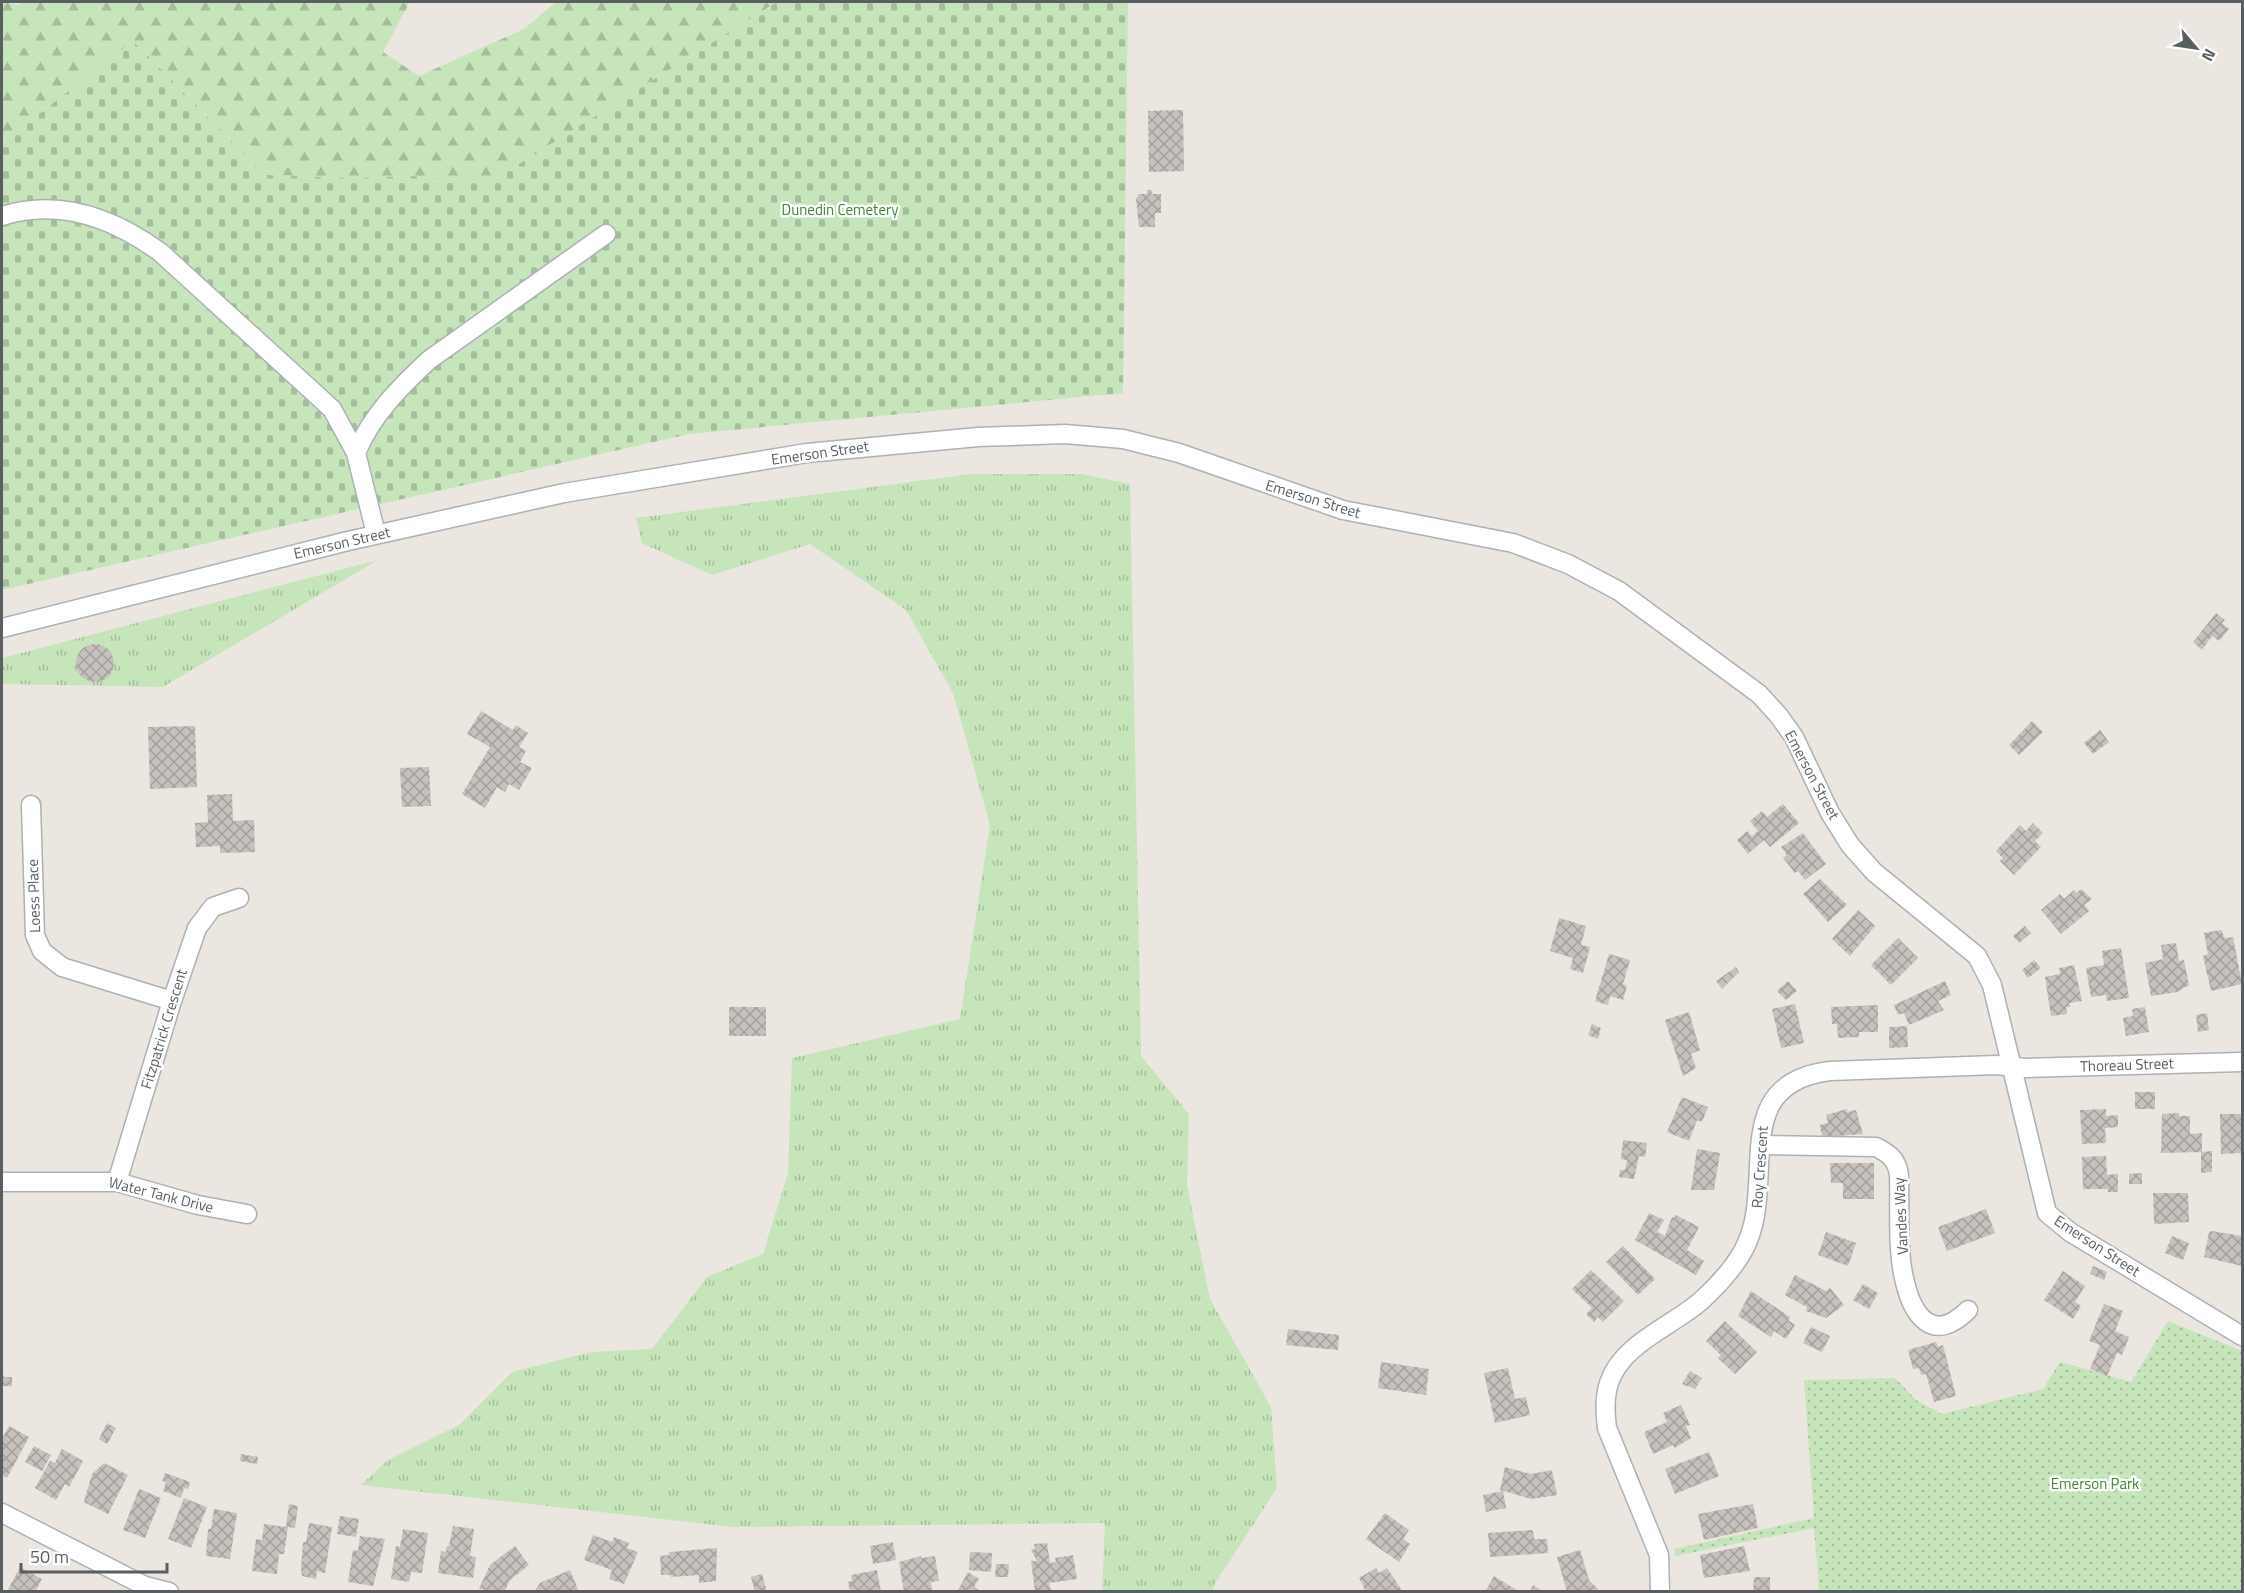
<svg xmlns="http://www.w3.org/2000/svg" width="2244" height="1593" font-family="'Titillium Web',sans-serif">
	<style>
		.grass { fill: url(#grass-tufts) }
		.forest { fill: url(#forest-firs) }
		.cemetery { fill: url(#cemetery-stones) }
		.park { fill: url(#park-dots) }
		.building { fill: url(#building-cross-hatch) }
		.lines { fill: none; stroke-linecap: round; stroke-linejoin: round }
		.minor-casing { stroke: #acb1b3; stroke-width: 21 }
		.minor { stroke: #fff; stroke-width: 18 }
		.labels { text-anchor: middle; stroke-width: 5; stroke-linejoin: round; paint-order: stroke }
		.park-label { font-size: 15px; fill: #458534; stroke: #fff }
		.street-label { font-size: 15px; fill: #595f61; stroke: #fff }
	</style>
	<defs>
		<pattern id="grass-tufts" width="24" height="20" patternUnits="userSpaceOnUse" patternTransform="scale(1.5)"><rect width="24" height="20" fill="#c6e5bb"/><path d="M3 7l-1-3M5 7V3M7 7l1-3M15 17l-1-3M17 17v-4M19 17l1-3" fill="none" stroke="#a4bd9b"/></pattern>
		<pattern id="forest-firs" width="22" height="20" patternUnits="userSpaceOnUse" patternTransform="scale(1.5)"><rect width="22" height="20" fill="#c6e5bb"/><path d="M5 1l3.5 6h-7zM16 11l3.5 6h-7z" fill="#a4bd9b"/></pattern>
		<pattern id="cemetery-stones" width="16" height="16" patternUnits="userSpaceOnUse" patternTransform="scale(1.5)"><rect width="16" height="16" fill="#c6e5bb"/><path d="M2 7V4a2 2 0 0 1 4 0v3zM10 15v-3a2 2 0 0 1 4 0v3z" fill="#a4bd9b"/></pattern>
		<pattern id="park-dots" width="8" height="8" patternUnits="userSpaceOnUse" patternTransform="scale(1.5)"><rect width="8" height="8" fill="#c6e5bb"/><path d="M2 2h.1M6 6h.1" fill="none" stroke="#a4bd9b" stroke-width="1.8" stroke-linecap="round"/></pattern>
		<pattern id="building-cross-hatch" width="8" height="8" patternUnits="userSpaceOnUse" patternTransform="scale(1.5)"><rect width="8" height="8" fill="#c7c1bd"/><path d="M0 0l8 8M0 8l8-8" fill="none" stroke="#a5a09d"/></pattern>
	</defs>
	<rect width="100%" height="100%" fill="#ece6e0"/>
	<!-- grass -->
	<path class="grass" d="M971,474H1081L1130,484L1141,1056L1189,1114L1187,1185L1210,1299L1271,1407L1277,1488L1214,1585L1213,1591L1102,1592L1105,1523L733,1527L361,1485L388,1460L459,1425L512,1372L591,1352L652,1349L707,1277L763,1254L788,1173L792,1058L960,1019L990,825L953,693L906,610L810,544L712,575L642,543L636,518Z
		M378,560L163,687L2,684V658Z"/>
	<!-- forest -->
	<path class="forest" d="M2,2L18,5L23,2H410L383,52L419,76L524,29L556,2H777L489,183L412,176L349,178L265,175L133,41L2,143Z"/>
	<!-- cemetery -->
	<path class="cemetery" d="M777,2H1128L1123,393L689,434L2,590V143L133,41L265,175L349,178L412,176L489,183Z"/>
	<!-- park -->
	<path class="park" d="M2168,1321L2242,1351V1591H1819L1814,1528L1675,1556L1674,1549L1814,1518L1804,1380L1895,1378L1916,1400L1942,1414L2043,1389L2060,1362L2131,1382Z"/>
	<!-- building -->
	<path class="building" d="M1183,110L1184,171L1149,172L1148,111Z
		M1147,190H1151L1152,194H1161V213H1155V227H1139L1136,199L1139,194H1147Z
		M2216,613L2225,620L2222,623L2229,629L2219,641L2212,636L2202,650L2193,642Z
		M76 663a19 19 0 1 1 38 0a19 19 0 1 1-38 0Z
		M481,711L513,730L516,725L528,733L519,747L526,751L520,762L532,768L519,790L509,784L505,792L497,787L485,808L462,794L490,747L467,734Z
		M2032,721L2043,732L2019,755L2009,745Z
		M195,726L197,787L150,789L148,727Z
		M2100,730L2109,742L2093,754L2084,743Z
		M429,767L431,806L402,807L400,768Z
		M232,794L233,821L254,820L255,852L220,853V846L196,847L195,823L208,822L207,795Z
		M1783,804L1799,823L1770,847L1764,840L1748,854L1737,840L1747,831L1752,836L1758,831L1750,821L1762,811L1767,817Z
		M2033,823L2043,833L2035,841L2041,847L2014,875L2000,861L2003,858L1996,851L2020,825L2026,831Z
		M1803,833L1826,864L1805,880L1798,871L1795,873L1783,858L1787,855L1781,847Z
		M1820,879L1847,905L1828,922L1803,894Z
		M2081,889L2092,899L2084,905L2089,911L2061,934L2041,910L2060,894L2064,899L2074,890L2076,893Z
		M1858,910L1875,926L1850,956L1832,939Z
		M1559,918L1586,926L1581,945L1590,947L1583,973L1570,969L1573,958L1550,951Z
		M2025,926L2031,933L2019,943L2013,936Z
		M2221,930L2225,938L2233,937L2242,984L2211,991L2203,956L2208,954L2204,933Z
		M1898,938L1918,958L1891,985L1871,965Z
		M2176,943L2179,961L2184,960L2189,985L2177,992L2151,996L2145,963L2163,959L2161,945Z
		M2121,948L2129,998L2107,1001L2106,995L2091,997L2086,968L2104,965L2102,951Z
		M1609,954L1630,960L1623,984L1627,986L1623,1000L1610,996L1608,1005L1595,1001Z
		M2034,960L2041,968L2028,978L2022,970Z
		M2074,965L2082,1001L2069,1003L2070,1007H2066L2067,1014L2051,1016L2045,977L2060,974L2059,968Z
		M1736,967L1739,972L1722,989L1716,981Z
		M1788,981L1797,991L1786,1000L1777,991Z
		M1945,981L1951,995L1938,1001L1944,1010L1909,1025L1904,1013L1898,1015L1894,1005Z
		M1795,1004L1804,1043L1781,1048L1772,1009Z
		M1878,1005V1032H1859V1037L1838,1038L1837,1024H1832L1831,1007Z
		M729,1007H766V1036H729Z
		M2145,1007L2149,1032L2126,1036L2123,1018L2133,1016L2132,1009Z
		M1689,1012L1700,1050L1691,1054L1696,1068L1683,1076L1665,1020Z
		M2207,1013L2209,1030L2198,1032L2196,1015Z
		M1592,1024L1601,1028L1598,1039L1588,1035Z
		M1907,1026L1908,1047L1889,1048V1027Z
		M2135,1092H2155V1109H2135Z
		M1682,1097L1708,1107L1702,1122L1697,1120L1689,1141L1667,1132Z
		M1847,1109V1112L1856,1110L1863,1134L1822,1137L1820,1125L1828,1123L1826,1115Z
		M2106,1109V1116L2118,1115V1127L2105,1128L2106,1143L2082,1144L2080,1110Z
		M2179,1113V1116H2190V1134L2202,1133V1152L2161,1153L2162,1114Z
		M2220,1114H2242V1153L2221,1154Z
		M1623,1140L1647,1143L1645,1157L1639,1156L1634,1179L1619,1177L1620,1170H1625L1627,1160L1621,1159Z
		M1697,1149L1720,1153L1714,1190H1691Z
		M2212,1151V1172L2201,1173V1152Z
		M2106,1156L2107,1175L2118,1174V1192H2108V1189H2083L2082,1157Z
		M1830,1163H1874V1199H1843V1183H1831Z
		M2142,1173V1184H2129V1174Z
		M2153,1193H2188L2189,1222L2154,1224Z
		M1986,1209L1995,1233L1947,1251L1938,1227Z
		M1649,1213L1664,1220L1657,1232L1665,1236L1672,1217L1674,1218L1676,1215L1699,1227L1687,1250L1704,1261L1696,1275L1635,1240Z
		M2212,1231L2242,1236V1266L2204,1257L2209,1232Z
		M1826,1232L1856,1243L1848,1266L1818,1255Z
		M2172,1236L2189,1243L2183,1260L2165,1253Z
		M1623,1246L1655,1279L1638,1295L1606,1262Z
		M2093,1266L2107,1272L2104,1280L2090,1274Z
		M1591,1270L1624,1301L1603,1322L1598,1317L1594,1322L1586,1314L1592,1308L1572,1289Z
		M2063,1271L2085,1286L2075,1302L2081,1306L2073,1319L2044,1300Z
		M1795,1275L1826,1291L1830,1288L1844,1305L1826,1318L1806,1311L1807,1307L1785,1295Z
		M1863,1284L1878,1293L1869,1309L1853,1300Z
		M1751,1291L1790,1317L1788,1320L1795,1325L1786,1339L1774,1331L1771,1337L1738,1316Z
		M2104,1304L2123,1311L2115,1331L2129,1337L2122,1355L2117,1353L2107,1376L2090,1369L2100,1345L2089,1341Z
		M1725,1321L1757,1352L1735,1374L1718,1358L1721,1355L1706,1341Z
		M1811,1327L1830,1336L1822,1352L1803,1343Z
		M1288,1329L1339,1335L1338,1350L1286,1345Z
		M1936,1342L1938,1347L1943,1345L1956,1396L1934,1402L1926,1374L1921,1375L1919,1368L1913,1369L1908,1350Z
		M1381,1362L1429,1369L1426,1395L1378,1388Z
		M1508,1368L1515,1399L1526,1397L1530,1415L1495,1423L1484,1373Z
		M1690,1371L1702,1378L1695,1389L1682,1384Z
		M2,1372L4,1377H12V1386H2Z
		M1681,1405L1690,1425L1686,1426L1691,1438L1675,1448L1673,1445L1653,1454L1644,1432L1667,1422L1663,1413Z
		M107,1423L116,1428L107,1444L99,1439Z
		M9,1426L29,1437L7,1478L2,1475V1439Z
		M34,1446L51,1455L42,1471L25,1462Z
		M62,1449L83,1461L69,1487L65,1484L56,1500L35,1488L50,1461L55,1463Z
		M1709,1452L1719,1476L1675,1494L1665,1469Z
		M241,1454L258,1457L257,1464L240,1461Z
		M104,1463L128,1475L108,1514L84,1502L92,1474Z
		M1505,1467L1531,1474L1552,1470L1557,1495L1531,1499L1500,1490Z
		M165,1473L190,1482L188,1489L184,1488L181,1498L163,1491L166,1482L162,1481Z
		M139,1489L161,1498L145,1538L123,1530Z
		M1503,1491L1506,1508L1486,1512L1483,1495Z
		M184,1498L207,1507L191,1548L168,1539Z
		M289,1504L298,1506L295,1528L288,1527L284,1554H279L277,1574L252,1571L256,1539L262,1540L264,1524L286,1527Z
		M1753,1504L1758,1528L1704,1540L1698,1514Z
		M214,1509L237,1513L230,1559L206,1556L208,1529H211Z
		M1385,1513L1409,1530L1403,1539L1410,1544L1399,1562L1366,1539Z
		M340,1516L359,1519L356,1537L337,1534Z
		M309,1523L332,1527L325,1573L317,1571L316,1579L302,1576L301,1569L303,1542H306Z
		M453,1526L474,1529L470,1556L476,1557L473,1578L438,1573L441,1551L446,1552L447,1546H449Z
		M403,1529L428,1533L422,1573L411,1572L409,1582L391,1579L396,1546L400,1547Z
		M1533,1530L1534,1539H1547L1548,1553L1490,1557L1488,1533Z
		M593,1535L612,1542L614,1537L629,1543L627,1548L638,1552L624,1584L609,1579L612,1570L584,1560Z
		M360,1536L385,1539L373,1586L348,1582L353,1550L358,1551Z
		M893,1542L896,1560L873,1564L870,1546Z
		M1047,1543L1050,1563L1056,1562L1055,1558L1073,1555L1077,1579L1049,1583L1051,1591L1035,1592L1031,1561H1037L1031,1550L1035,1549L1034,1544Z
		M515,1546L529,1565L510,1580L504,1592L479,1589L490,1565Z
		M1744,1546L1750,1571L1704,1578L1700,1555Z
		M717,1548L716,1581L699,1583V1575L671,1577V1575H661L660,1556L669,1555V1552Z
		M1580,1550L1589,1580L1601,1592H1567L1557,1557Z
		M970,1552L992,1553L991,1572L969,1570Z
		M921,1556V1558L935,1556L939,1581L931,1582L932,1592H904L899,1562Z
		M996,1564H1009L1008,1577H995Z
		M20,1567L42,1579L35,1592H7Z
		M1376,1568L1379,1573L1387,1568L1403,1592H1366L1359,1578Z
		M570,1570L579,1592H534L540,1583Z
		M877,1570L881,1592H850L848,1582L852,1581L851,1575Z
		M968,1572L979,1579L974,1587L982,1592H957Z
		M762,1574L767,1592H755L751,1577Z
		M1494,1576L1515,1589L1523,1592H1485Z
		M1754,1577H1770V1592H1753Z
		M1533,1585L1544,1592H1530Z"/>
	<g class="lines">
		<defs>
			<path id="minor" d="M2,216C59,198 113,218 160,252L332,409L356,453L376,534
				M356,453C371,416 400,387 429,360L606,234
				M2,628L348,541L564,493L807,453L978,437L1065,434L1123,439L1179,453L1343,510L1513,543L1568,564L1619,591L1759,694L1779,716L1794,737L1830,813L1850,845L1874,872L1977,956L1992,985L2047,1213L2070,1232L2242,1336
				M31,805L35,935L42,951L62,967L172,1001
				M1760,1145L1876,1147C1890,1154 1897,1160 1899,1175C1900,1205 1897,1249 1904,1278C1912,1316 1933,1345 1968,1310
				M2,1182H117L198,1205L247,1214
				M117,1182L172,1001L197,928L213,907L239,898
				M2,1513L145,1586L169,1592
				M1660,1592L1659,1555L1607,1428C1605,1413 1604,1398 1609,1383C1622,1343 1673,1326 1702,1300C1717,1286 1733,1269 1743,1251C1780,1186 1724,1084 1830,1071L1996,1065L2026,1068L2242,1062"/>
		</defs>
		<!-- minor casing -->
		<use href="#minor" class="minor-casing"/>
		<!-- minor -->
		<use href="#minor" class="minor"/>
	</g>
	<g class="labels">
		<!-- park labels -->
		<g class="park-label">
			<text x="840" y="215">Dunedin Cemetery</text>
			<text x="2095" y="1489">Emerson Park</text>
		</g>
		<!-- street labels -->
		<g class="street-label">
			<text transform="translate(820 453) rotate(-8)" y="5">Emerson Street</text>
			<text transform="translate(1313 499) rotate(17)" y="5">Emerson Street</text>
			<text transform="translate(342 543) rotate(-13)" y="5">Emerson Street</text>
			<text transform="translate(1812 775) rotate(62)" y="5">Emerson Street</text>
			<text transform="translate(34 896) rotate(-92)" y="5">Loess Place</text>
			<text transform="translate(164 1029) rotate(-73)" y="5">Fitzpatrick Crescent</text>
			<text transform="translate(2127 1065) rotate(-2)" y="5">Thoreau Street</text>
			<text transform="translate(1760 1167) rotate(-86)" y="5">Roy Crescent</text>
			<text transform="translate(161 1195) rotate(14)" y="5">Water Tank Drive</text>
			<text transform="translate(1901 1216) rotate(-93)" y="5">Vandes Way</text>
			<text transform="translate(2097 1246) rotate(33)" y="5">Emerson Street</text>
		</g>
	</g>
	<!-- border -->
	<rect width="2244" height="1593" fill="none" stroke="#595f61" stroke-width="6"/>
	<!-- north arrow -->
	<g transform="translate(2196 48) rotate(119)" stroke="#ffffff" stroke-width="4.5" paint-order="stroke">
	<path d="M0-4.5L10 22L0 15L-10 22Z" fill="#595f61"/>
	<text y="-9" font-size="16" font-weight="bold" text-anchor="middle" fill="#595f61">N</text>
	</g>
	<!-- scale -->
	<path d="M21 1563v9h146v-9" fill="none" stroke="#595f61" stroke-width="3"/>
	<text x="30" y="1563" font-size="18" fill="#595f61" stroke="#ffffff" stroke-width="4.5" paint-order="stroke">50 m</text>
</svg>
